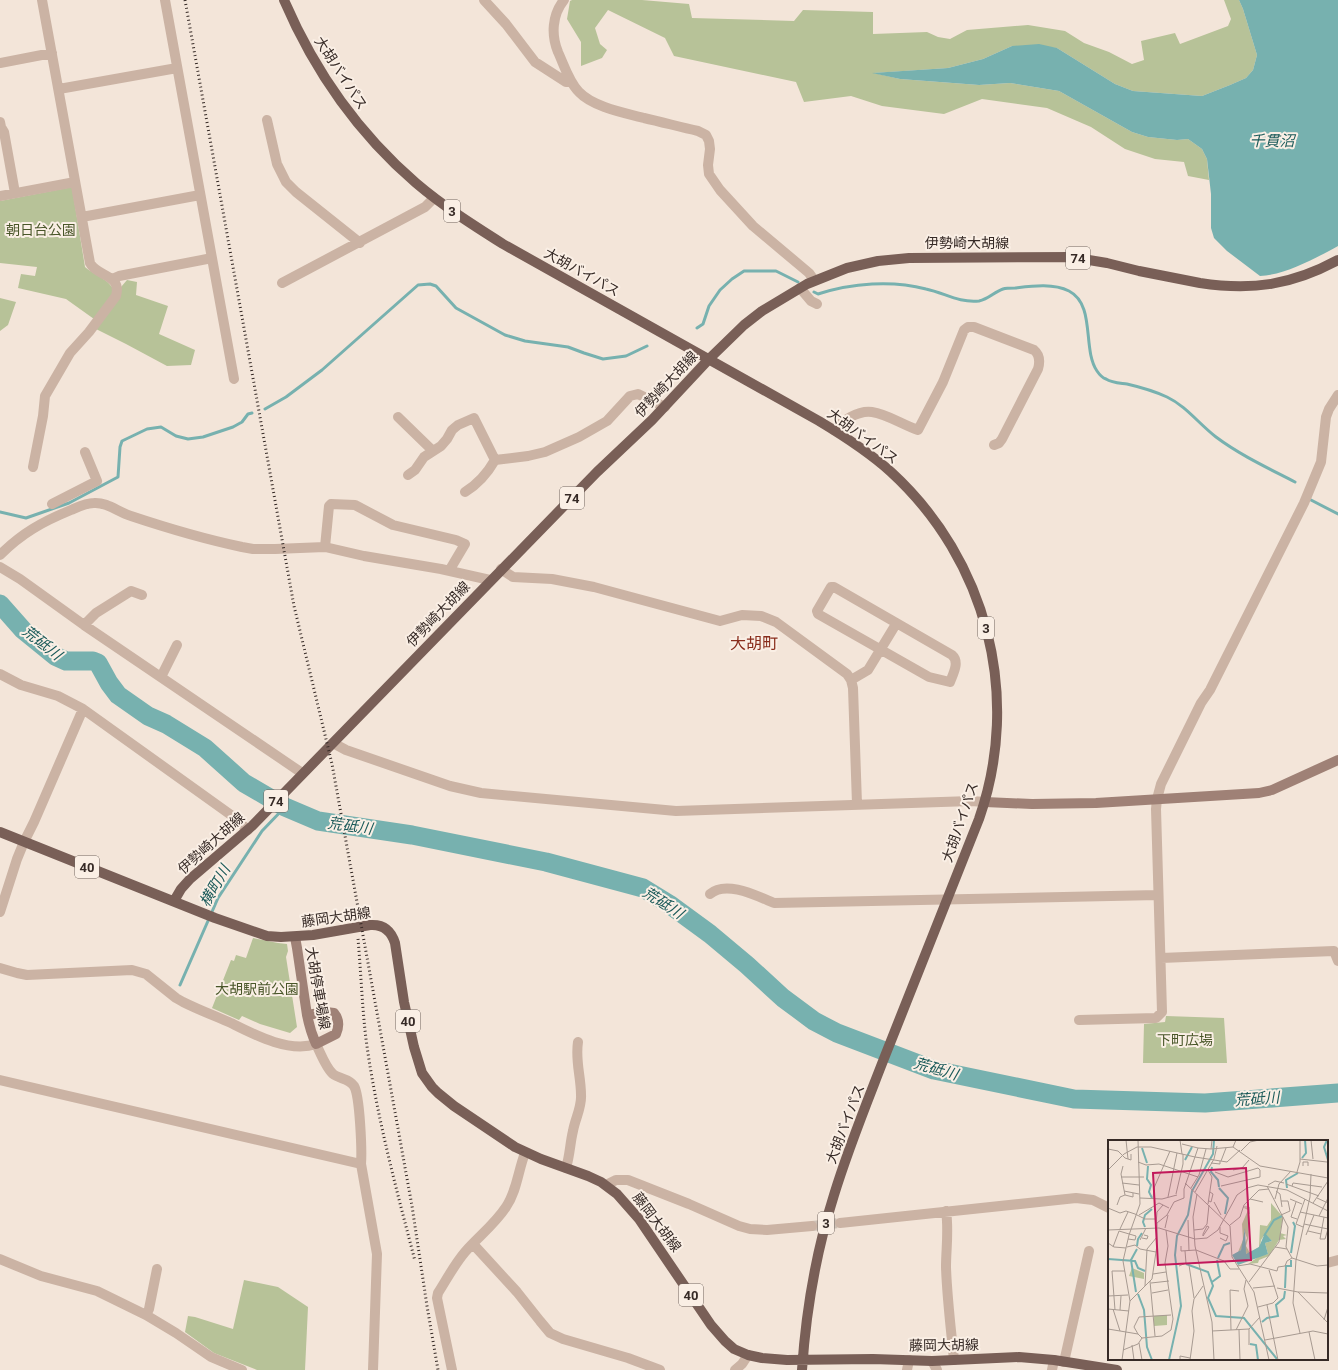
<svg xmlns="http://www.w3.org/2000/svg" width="1338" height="1370" font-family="Roboto,'Noto Sans JP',sans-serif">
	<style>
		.green { fill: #b7c298 }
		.water { fill: #77b1af }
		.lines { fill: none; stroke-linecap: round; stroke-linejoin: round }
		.stream { stroke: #77b1af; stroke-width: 3 }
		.river { stroke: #77b1af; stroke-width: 19 }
		.street-tunnel { stroke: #cdc0b5; stroke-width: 10; stroke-dasharray: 10 5; stroke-linecap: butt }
		.street { stroke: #cbb3a4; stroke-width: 10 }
		.secondary { stroke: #9f8176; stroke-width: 10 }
		.primary { stroke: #795f57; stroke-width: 10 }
		.rail { stroke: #362a26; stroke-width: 3; stroke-dasharray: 1 3; stroke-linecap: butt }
		.labels { text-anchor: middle; stroke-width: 4; stroke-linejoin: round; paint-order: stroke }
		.shield { fill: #faefe5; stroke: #71655f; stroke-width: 1 }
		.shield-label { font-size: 13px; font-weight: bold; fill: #362a26 }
		.street-label { font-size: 14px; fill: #362a26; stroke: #faefe5 }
		.park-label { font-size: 14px; fill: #495629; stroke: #faefe5 }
		.water-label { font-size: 15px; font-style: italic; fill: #1a5a59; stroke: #faefe5 }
		.quarter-label { font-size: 16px; fill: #892d1c; stroke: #faefe5 }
		.inset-river { fill: none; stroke: #77b1af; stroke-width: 2 }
		.inset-road { fill: none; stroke: #a79a91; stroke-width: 1 }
		.view { fill: #c2185b; fill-opacity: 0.15; stroke: #c2185b; stroke-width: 2 }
		.inset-edge { fill: none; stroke: #362a26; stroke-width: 2 }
	</style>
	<rect width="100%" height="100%" fill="#f3e5d9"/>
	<!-- green -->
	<path class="green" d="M572,0H642L689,4L692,18L794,21L803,10L873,12V34L927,32L938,37L950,39L967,30L1028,25L1065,31L1084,43L1109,52L1132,64L1144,60L1141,41L1175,33L1180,44L1228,26L1231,19L1224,0H1239L1243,9L1257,55L1253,70L1246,78L1230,85L1202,96L1133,91L1115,84L1057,48L1012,46L983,59L948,68L874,73L900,79L979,85L1010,83L1059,91L1132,132L1148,137L1177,140L1188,139L1202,149L1207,159L1209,180L1188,176L1184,162L1155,159L1125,149L1091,127L1047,108L982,99L944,114L882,106L851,96L804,102L796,82L674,56L665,38L608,10L595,28L600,44L607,50L602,58L581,66V42L567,19L570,1Z
		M72,187L85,267C94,275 114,281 114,294L94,319L66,299L18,288L21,274L35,276L37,267L0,263V201Z
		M127,280L137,282L136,295L168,306L159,334L195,350L191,365L167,366L126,344L96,329L121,287Z
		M0,298L16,302L8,325L0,331Z
		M253,938L278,943L287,944L288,951L286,957L297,1027L290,1033L260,1024L242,1016L239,1020L212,1008L231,960L234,961L236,955L246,958Z
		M1166,1016L1224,1018L1227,1063H1143L1144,1024L1165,1022Z
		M244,1280L278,1287L308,1307L305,1370H257L214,1353L185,1332L188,1316L195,1317L233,1329Z"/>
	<!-- water -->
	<path class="water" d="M1239,0H1338V246C1316,258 1285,275 1260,276L1227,251L1214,238L1211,228V194L1207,159L1202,149L1188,139L1177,140L1148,137L1132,132L1059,91L1010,83L979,85L900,79L872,73L948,68L983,59L1012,46L1039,44L1057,48L1115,84L1133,91L1202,96L1230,85L1246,78L1253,70L1257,55L1243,9Z"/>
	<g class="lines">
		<!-- stream -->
		<path class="stream" d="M814,292L818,294C852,283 892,280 926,289C945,293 958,303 979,301C989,299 994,292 1003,289C1006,288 1011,288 1015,288C1032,286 1053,283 1069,291C1096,305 1082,349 1097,371C1099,374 1103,378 1106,379C1112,383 1120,383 1127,384C1140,387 1154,391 1167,397C1186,406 1199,424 1216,437C1240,455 1268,468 1295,482
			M697,328L703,324L709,306L720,290L732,279L744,271H776L798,282
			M265,409L286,397L322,370L418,285L430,284L436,286L456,308L505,335L525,341L568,347L584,353L603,359L626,356L647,346
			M1311,500L1338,514
			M0,512L26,518L69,503L118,477L120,447L122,441L147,429L161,427L176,436L188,439L203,437L233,427L242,422L248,414L252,413
			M180,985L218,898L262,831L285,807"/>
		<!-- river -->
		<path class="river" d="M0,604L23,630L55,656L66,661H93L98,663L109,683L118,695L148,716L166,724L205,748L244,783L285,807L318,821L412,835L546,862L643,888L669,904L710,934L747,965L783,998L814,1021L837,1033L934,1070L1074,1099L1205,1103L1338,1093"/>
		<!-- street-tunnel -->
		<path class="street-tunnel" d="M812,1226L840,1223"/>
		<!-- street -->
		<path class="street" d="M165,0L234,379
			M484,0L506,24L535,62L566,82H571
			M564,0C552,15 551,35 558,52C564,65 569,82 579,92C593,107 625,113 644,118C662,122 680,127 698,131L706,135L709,141L710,149L708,165L709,174L720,190L753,226L809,273L814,280
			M0,63L52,53
			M59,89L177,68
			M267,120L277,164L286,182L296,192L360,243
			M0,122L1,127L4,132L15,193
			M0,196L75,182
			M82,217L200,195
			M112,279L119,276L212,258
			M282,283L425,207L434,198
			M800,288L811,301L817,304
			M398,417L433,451
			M834,430C842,421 858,410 872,412C887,414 903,425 918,430L943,382L964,330L968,327H974L1034,350C1040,355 1040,362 1038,369L1002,439L999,443L994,445
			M33,467L43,416L45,396L70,353L89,332L116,296C122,274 97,277 90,263L42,0
			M408,475L415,470L424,457L441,446L447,439L452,430L458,425L474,418L495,460
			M465,492C478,484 487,474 495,460L528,456L545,452L579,437L607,421L630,396L638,394L665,407
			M52,504L97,481L85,452
			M325,547L329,506L331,504L355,505L393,525L456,540L465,544L449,571
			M0,555C22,533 42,522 71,510C78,507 86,503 94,503C107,502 118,512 131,516C167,528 204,539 242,547L253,549H275L325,547L364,556L441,569L490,580
			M0,567L20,579L84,625L302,773
			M501,569L513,577L552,579L594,587L720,621L742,615L761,616L776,622L847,674L851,680L853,688L857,804
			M831,587H834L952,655C960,662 953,674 950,682L929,677L818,614L817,611Z
			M84,625L96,613L131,591L142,595
			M0,674L21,685L58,696L83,709L231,815L248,830
			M161,677L177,645
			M851,680L868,670L896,624
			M333,743L346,750L450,786L481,793L676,811L971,801L985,802
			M710,894C726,880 757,896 774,903L1158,895
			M0,912L17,859L24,842L34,822L83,709
			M1161,958L1334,951L1338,961
			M0,968L17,973L27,975L132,970L146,974L176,998L183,1002C199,1010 215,1016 231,1023C255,1035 289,1053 316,1044C320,1052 326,1068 333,1074C339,1079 349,1078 354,1086C360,1096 362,1151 361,1164L377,1254L373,1370
			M1079,1020L1156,1018L1162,1012L1156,809L1157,799L1161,784L1201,703L1210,690L1304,503L1321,462L1326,417L1329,409L1338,395
			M0,1080L361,1164
			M566,1168C570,1155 570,1143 573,1131C575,1119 582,1107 581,1095C581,1076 575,1061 578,1042
			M606,1185L616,1180H628L689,1204L739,1226L750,1229L767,1230L812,1226
			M946,1211C949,1230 946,1249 946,1267C947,1298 951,1329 954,1360
			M840,1223L1076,1198L1093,1200L1109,1208
			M473,1244L517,1292L540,1321L550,1333L563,1339L628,1358L660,1370
			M0,1259L41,1276L97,1291L146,1315L176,1333L211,1357L242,1370
			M1327,1263L1338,1260
			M146,1315L149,1309L157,1269
			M932,1361L937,1370
			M1064,1362L1089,1251
			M452,1370L437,1298L438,1293C447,1279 454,1265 465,1252C478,1237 495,1224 506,1207C517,1191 518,1171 525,1153
			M735,1370L742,1364L748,1355
			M907,1370L909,1360
			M1052,1370L1054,1360"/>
		<!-- secondary -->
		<path class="secondary" d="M985,802L1032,804L1096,803L1259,793L1272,790L1338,760
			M295,937L297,948L307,1015C309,1025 312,1035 316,1044L336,1034C339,1027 339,1019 334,1013L326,1012L307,1015"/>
		<!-- primary -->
		<path class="primary" d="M284,0C314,70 358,133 416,183C443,206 473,225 503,244L819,421C844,436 869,452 891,472C987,560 1022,696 979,819C947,900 915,980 883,1061C866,1105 848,1149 834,1195C816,1252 806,1310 802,1370
			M0,832L215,918L267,936L281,937L313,935L370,925C383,924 391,930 395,943L404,1002L414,1047L422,1073L432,1087L438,1093L454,1106L515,1147L541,1159L588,1176L601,1182L617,1194L639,1219L711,1325L725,1341L734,1349L748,1355L762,1358L787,1360L873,1359L932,1361L1019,1357L1054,1360L1117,1370
			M174,901L181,889L190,879L252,826L597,472L652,420L709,359L744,325L762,311L807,284L847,268L878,261L909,258L1071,257L1107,263L1139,271L1200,283C1252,291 1292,285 1338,260"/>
		<!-- rail -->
		<path class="rail" d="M185,0L294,606L332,764L412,1206L427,1306L438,1370
			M358,939C361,972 362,1006 366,1039C376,1114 396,1188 415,1261"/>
	</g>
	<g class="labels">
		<!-- shield labels -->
		<g class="shield">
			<rect x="444" y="200" width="16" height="22" rx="3"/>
			<rect x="1066" y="247" width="24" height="22" rx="3"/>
			<rect x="560" y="487" width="24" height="22" rx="3"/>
			<rect x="978" y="617" width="16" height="22" rx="3"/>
			<rect x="264" y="790" width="24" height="22" rx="3"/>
			<rect x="75" y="856" width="24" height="22" rx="3"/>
			<rect x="396" y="1010" width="24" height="22" rx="3"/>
			<rect x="818" y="1212" width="16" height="22" rx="3"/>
			<rect x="679" y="1284" width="24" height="22" rx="3"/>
		</g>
		<g class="shield-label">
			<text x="452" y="216">3</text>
			<text x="1078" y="263">74</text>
			<text x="572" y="503">74</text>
			<text x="986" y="633">3</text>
			<text x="276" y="806">74</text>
			<text x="87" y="872">40</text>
			<text x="408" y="1026">40</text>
			<text x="826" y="1228">3</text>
			<text x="691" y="1300">40</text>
		</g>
		<!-- street labels -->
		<g class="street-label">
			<text transform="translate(341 73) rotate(57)" y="5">大胡バイパス</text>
			<text x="967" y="248">伊勢崎大胡線</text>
			<text transform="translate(582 272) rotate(29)" y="5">大胡バイパス</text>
			<text transform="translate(666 384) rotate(-47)" y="5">伊勢崎大胡線</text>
			<text transform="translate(863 436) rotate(36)" y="5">大胡バイパス</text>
			<text transform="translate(438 614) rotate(-46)" y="5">伊勢崎大胡線</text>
			<text transform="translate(960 822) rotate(-71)" y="5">大胡バイパス</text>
			<text transform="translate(211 843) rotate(-42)" y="5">伊勢崎大胡線</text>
			<text transform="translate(336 917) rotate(-8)" y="5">藤岡大胡線</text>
			<text transform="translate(318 988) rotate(80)" y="5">大胡停車場線</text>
			<text transform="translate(845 1124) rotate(-69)" y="5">大胡バイパス</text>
			<text transform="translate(657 1222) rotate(53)" y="5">藤岡大胡線</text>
			<text transform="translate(944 1345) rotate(-1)" y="5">藤岡大胡線</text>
		</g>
		<!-- park labels -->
		<g class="park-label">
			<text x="41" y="235">朝日台公園</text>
			<text x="257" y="994">大胡駅前公園</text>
			<text x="1185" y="1045">下町広場</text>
		</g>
		<!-- water labels -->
		<g class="water-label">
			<text x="1272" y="146">千貫沼</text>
			<text transform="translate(42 643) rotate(38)" y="5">荒砥川</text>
			<text transform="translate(350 826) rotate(8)" y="5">荒砥川</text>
			<text transform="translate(215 886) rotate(-60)" y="5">横町川</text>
			<text transform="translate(663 903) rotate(33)" y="5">荒砥川</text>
			<text transform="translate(936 1069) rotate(16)" y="5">荒砥川</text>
			<text transform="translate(1257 1099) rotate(-4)" y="5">荒砥川</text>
		</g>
		<!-- quarter labels -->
		<g class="quarter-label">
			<text x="754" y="649">大胡町</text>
		</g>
	</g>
	<!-- overview -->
	<g transform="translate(1108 1140)">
		<rect width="220" height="220" fill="#f3e5d9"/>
		<path d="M163,63L175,77L172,93L179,95L175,96L178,99L171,100L161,116L151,120L150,123L140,124L153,115L160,114L157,103L164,101L157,94L153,100L152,107L145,112L138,114L136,106L139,98L136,90V101L133,110L130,112L135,100L134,84L140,70L136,68H141L140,99L138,106L142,113L151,107L152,85L159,86L163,80ZM24,128L36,133V139L21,136ZM59,175V185L46,186V176Z" fill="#b7c298"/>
		<path d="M137,88L138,114L151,107L157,93L164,101L157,103L160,114L130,125L124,115L133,110Z" fill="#77b1af"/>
		<path class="inset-river" d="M219,0L216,7L220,20M34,8L39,23M194,18L198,13L197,0M77,20L84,7M40,26L39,39L43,45L41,52L44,58M104,27L103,32L110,40L111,47M111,48L120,58L117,74M179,48L178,40L190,33M37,87L35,82L37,75L44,69M156,96L166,80L174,76M29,106L30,99L34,93M183,113L187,86L185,82M110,118L116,105L122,103M0,119L27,121L30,128L37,131M78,124L100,132L105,146L100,158L108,176L136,178L169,219M104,142L112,136L109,120M177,148L178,126H183V120M28,152L23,120L29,109M30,154L36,170L39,207L44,220M154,182L159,178L170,176L168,165L176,158L177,151M142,204L148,205L150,220M61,220L73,166L67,115L69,96L80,75L84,51L105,14L106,0"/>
		<path class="inset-road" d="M18,0L20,19M72,0L74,14M203,0L205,19M74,4L90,8M125,7L152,26L220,38M0,9L10,11L17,18L23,20V14M103,9L125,7L128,0M133,11L142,2L151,0M87,17L119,22L132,10M192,19L219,22M113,21L118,8M30,22L38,25L51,24L90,37M103,23L112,24V21M195,26V22H200V26M0,30L16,14L29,7H43L87,17M100,30L104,37L100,64M125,30L134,28L141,20M107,32L120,37M189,32L192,22V0M13,37H36M14,43L31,45M77,43L122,86L124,117L146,152L161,220M178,44L211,56M160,45L167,41L176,43M113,46L152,37V30L150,28L120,37M159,46L180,87L178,107L184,118L209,126L220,125M184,46L185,43L214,47M83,48L91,35L98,9M16,51L31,54M168,51L172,54L174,67M87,52L106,19L109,6M68,54L75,24V14M89,54L85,77L87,106L104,182L106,220M17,55L25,57V53M60,57L69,13M32,58L54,59L69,55M209,58L220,63M45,59L46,48L62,11M142,59L155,62M167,59L171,44L183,31M182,59L194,64M101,61L103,62L105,54L102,52M173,61H180L182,71L173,75M106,62L113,75M188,62L183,77L189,79M205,63L220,41M9,65L12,57L17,55L13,34L15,26M135,67H141V74M0,68L12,73L18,71L27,74L37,79H47M192,72L220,78M31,75L51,63L61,68M211,76L220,58M216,77L212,99H217L220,89M80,80L81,111M48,84L49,72L55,65M196,84L220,89M122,85L132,77L136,65L151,50L161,49M99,86L101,87L95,96V94ZM195,87L188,84L197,59M57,88L60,75M12,89L20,72M0,90L51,88L87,99L99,98L110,90L129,55L139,48L150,45L179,50L220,71M86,90L95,89L99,84L101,65M11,91L28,96L27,100L20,99M200,91L213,94M198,95L206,75M34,98L39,99L40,96L36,95M112,98L118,101L120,96L112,93V87M32,100L38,88M0,103L6,107L18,108M73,106V111L88,110L116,121L122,129H131M5,107L11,91M19,107L27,105L32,109L48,112M167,107L179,109M81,125L86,158M71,126L78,123L77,111M129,126L142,124L169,131L170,127L177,126L179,121L184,118M45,134L58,132M42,141L47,196M141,142L171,102L175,77M43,143L61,141M37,146L39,109L49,97M145,148L167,146M169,148L190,152L220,183M190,152L220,153M44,153L60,150M0,156L20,155M22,161L15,121L21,95L32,64L30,0M185,163L188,120L202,57L203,34M185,163L192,193M159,165L170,220M150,167L165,163L170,158L161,130M0,169L21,171M5,169L12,191M7,170L4,131H17M12,170L13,156M216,180L220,167M0,189L30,194L34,198L54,196L63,190L65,179L57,123L60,106L58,90M141,189V205M123,190L122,150L131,151M128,190L140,166L136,149L138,140M131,190L132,220M104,191L141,189L152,177M201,192L207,220M30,194L26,187L31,177L63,175M157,200L205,191L220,194M31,203L34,220M24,205L26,220M15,210L30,204L34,198M14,220L22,161L44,139L49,105V83L59,75L66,62L76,58V49L90,8L103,9L104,0M72,220V216L82,218M82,220L86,191L84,171L86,159L95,146"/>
		<path class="view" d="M138,28L143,120L50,125L45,33Z"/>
		<rect width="220" height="220" class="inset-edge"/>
	</g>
</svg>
